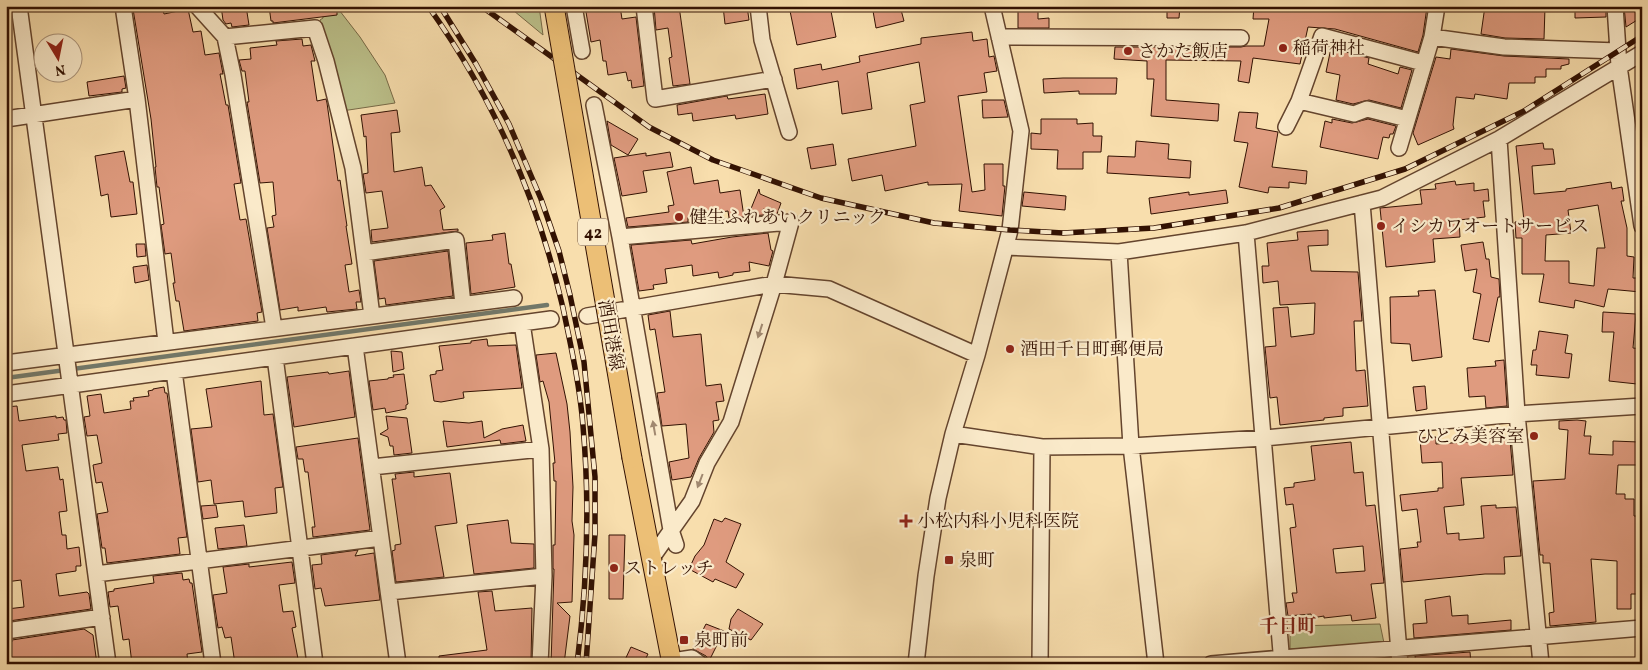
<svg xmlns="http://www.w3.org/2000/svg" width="1648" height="670" font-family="Vollkorn,'Noto Serif JP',serif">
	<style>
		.green { fill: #bcc18b; stroke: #776946 }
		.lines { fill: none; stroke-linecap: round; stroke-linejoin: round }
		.stream { stroke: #727869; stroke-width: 4.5 }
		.building { fill: #df9b7f; stroke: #321102; fill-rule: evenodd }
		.minor-casing { stroke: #64442d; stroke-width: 18 }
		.major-casing { stroke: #321102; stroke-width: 21 }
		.minor { stroke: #faeaca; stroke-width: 15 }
		.major { stroke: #ecbf76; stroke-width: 19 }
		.rail-casing { stroke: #321102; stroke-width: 5.5 }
		.rail { stroke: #faeaca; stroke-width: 4; stroke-dasharray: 11; stroke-linecap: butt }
		.major-bridge-casing { stroke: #321102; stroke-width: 21; stroke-linecap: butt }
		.major-bridge { stroke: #ecbf76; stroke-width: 19 }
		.oneway { fill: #a08870 }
		.poi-dot { fill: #8f2418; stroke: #faeaca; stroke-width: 2 }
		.labels { text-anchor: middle; stroke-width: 4.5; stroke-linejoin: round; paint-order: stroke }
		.shield { fill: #faeaca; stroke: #6e523e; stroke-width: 1 }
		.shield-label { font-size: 16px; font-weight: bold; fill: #321102 }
		.poi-label { font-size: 18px; fill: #321102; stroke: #faeaca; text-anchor: start }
		.street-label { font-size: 18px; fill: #321102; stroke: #faeaca }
		.neighbourhood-label { font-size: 19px; font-weight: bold; fill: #7a1f14; stroke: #faeaca }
	</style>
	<rect width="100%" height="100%" fill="#f8dead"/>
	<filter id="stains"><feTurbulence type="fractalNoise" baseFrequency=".004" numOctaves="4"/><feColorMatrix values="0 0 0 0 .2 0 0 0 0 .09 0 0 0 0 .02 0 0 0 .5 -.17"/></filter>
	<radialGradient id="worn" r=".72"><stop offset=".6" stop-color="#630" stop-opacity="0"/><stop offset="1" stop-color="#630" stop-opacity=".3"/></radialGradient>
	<!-- green -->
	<path class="green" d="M322,6H336L360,37L385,75L395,103L342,111L320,20L323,18Z
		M508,6H539L543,35Z
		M1380,624L1384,643L1290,649V626Z"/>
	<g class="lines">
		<!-- stream -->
		<path class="stream" d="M6,378L547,305"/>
	</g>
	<!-- building -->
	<path class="building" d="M147,6H162L164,14L188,9L193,32L201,31L205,55L219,53L223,74H220L226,105H228L241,183L234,184L240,220L246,219L262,312L257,313L258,321L184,331L179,301H176L173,283H175L171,253L165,254L161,225L164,224L159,187H157L155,167H156L151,119L133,9Z
		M221,6H246L249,25L232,27L231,23L226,24L223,20Z
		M269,6H337V15L273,23V21H271Z
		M585,6H620L622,19L636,17L644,86L632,88L631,80L628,81L626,72L608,75L606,61H603L600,40L591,42Z
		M654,6H679L690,84L673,86L669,58L672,57L668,28L656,30Z
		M723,6H747L749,20L725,24Z
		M789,6H830L836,37L797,45Z
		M896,6H900L904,21L876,28L873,11Z
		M1018,6H1038V19L1049,18V28H1018Z
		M1167,6H1180L1179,18H1167Z
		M1254,6H1422L1427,7L1423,35L1418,52L1335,29L1308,27L1300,64L1253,58L1249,83L1238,81L1241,61L1166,60V100L1219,104L1218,121L1151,116L1154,79H1147V61L1114,59L1115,47H1241L1246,46H1264L1269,19H1253Z
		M1485,6L1545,7L1544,39L1505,38L1481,34Z
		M1575,6H1606V17L1575,18Z
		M1624,6H1638V9H1642V17L1626,27Z
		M972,32L973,41L987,39L989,57L994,56L997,71L984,73L987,92L958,96L972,192L985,190L984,164H1003V186H1005L1002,216L959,211L962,184L928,185V182L885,191L882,175L852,181L848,159L916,146L910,105L925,102L919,62L867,73L872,109L842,114L838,81L797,89L794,69L821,64L822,70L860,62L859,56L921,44V38Z
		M302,39L303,46L311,45L315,61H311L317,101L326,99L327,103L338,181L340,180L347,226H346L352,264L345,265L349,292L359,290L361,302H356L357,309L327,312L326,307L298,311V307L280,310L267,228L274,227L272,216L276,215L273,182L260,183L247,102H249L245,71H242L239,60L251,59L250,48L277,45L276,41Z
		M1331,48L1369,58L1368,64L1398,74L1400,67L1412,70L1401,108L1369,100L1353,104L1336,100L1340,75L1326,72Z
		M1451,49L1504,56L1569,59V64L1561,66V69H1546V77H1535V83H1509L1507,99L1475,94L1474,99L1456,97L1453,125L1454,129L1418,145L1413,133L1436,57L1450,59Z
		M124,76L126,88L122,89V92L89,96L87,82Z
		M1063,78H1117L1116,94H1079V91L1044,93L1043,79Z
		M765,94L768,114L736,119L735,115L693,121L692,113L678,115L677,105L727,96L728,99Z
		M982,100H1004L1008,117L983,118Z
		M397,110L400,132L391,133L394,172L422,167L425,186L431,185L445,207L440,210L443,230L458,229V231L372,242L371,230L388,228L382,191L366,193L363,174L368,173L366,136L364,137L361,115Z
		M1239,112L1258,113L1256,128L1278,132L1272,167L1307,171L1306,184L1289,182V188L1269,187L1268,193L1239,187L1248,143L1234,141Z
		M1041,119H1077V124L1093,123V136H1102L1101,152H1083V169H1057L1058,150L1031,149V133L1041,134Z
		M1332,119L1352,123L1368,119L1396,126L1393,134H1390L1389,138L1383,137L1378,159L1320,147L1325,121L1332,123Z
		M607,121L638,139L628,155L611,145Z
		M1136,141L1169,144L1168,159L1191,161L1190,178L1107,173L1108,156L1135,157Z
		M1543,143L1544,149H1553L1555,164L1532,166L1534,194L1566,191V189L1611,182L1612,189L1622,187L1624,201H1621L1627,228V256L1634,257L1633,278H1642L1641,292L1608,289L1604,307L1575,300L1574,308L1539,302L1544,274H1522V238H1516L1515,222L1524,221L1516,146ZM1598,205L1605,248H1597L1594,286L1569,283V261H1545L1546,235L1571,233L1568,210Z
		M833,144L836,165L811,169L807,148Z
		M124,151L130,182H133L137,214L111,217L108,194L101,196L95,156Z
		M670,152L673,167L643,171L647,192L622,196L614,158L646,153V156Z
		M691,167L694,184L718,180L720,193L740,190L744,217L729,218L728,211L688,217V222L628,227L626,218L669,212L668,206L674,205L667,172Z
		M1455,181L1456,185L1474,183V191L1488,189L1489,201H1483L1485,217L1459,220L1460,237L1433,239L1435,262L1386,267L1380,208L1422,204L1420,190L1436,189L1435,184Z
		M759,189L760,194L781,203L777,214L763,209L764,215L748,216Z
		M1226,190L1228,203L1151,214L1149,198L1189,192V195Z
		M1024,192L1066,196L1065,210L1022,206Z
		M1328,230V245L1308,246L1311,271L1358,272L1362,321H1354L1356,371L1365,370L1368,406L1343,408V416L1324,418V420L1280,425L1277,397L1270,398L1265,347L1276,346L1273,308L1288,307L1291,337L1314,334L1315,303L1280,305L1278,281L1263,283L1262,266H1269L1267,243L1298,240L1297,232Z
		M505,233L509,264H511L515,287L471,294L466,243L493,240L492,235Z
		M768,233L771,250L773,251L769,266L749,262L750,271L733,273V275L719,278L718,272L693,276L692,265L665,269L667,283L653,285L654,289L639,291L631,245L691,240L692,244L732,237Z
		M1483,242L1486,259H1489L1491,277L1499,279L1500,297H1498L1489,342L1473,339L1481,294L1473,292L1477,269L1465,271L1461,245Z
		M136,244H145L146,256L137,257Z
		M448,251L453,296L386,305L385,298L379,299L374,261Z
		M147,265L149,280L135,283L133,267Z
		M1435,290L1442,357L1412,361L1410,344L1391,343L1390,297L1419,296L1418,291Z
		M670,311L673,337L701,334L706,386L721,384L724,401L716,402L719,420L713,421L714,432L699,458L691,477L672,480L669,462L689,458L686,424L662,426L657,393L665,392L655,329L650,330L648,315Z
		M1603,312L1636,314L1633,348L1642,349L1637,384L1609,381L1614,332H1602Z
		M1539,331L1568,335L1565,353L1572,354L1569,378L1536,375L1537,365H1531L1533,350H1536Z
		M487,339L488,346L516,345L522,388L463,392L464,398L441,402L434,401L430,375L436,374V371L443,370L439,346L471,343V341Z
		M391,351L402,352L404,369L393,372Z
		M556,353L567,404L570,432L573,487L572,521L574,535L572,602L557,603L570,616L564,664H551L554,569H553V545H555L556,481H554L553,463H555L549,402L543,381L540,382L536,355Z
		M1504,360L1507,406L1486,408L1485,396L1469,397L1467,368L1496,366L1495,361Z
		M349,371L355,417L294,427L287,377L328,372L329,374Z
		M404,374L408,404L406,405V409L386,413L385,408L373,410L369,381L388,379V378L394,377L393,375Z
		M261,381L264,415L273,414L283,487L275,488L277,513L245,517L243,501L214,504L211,480L198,482L191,429L212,427L206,389Z
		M1425,386L1427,409L1416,411L1413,387Z
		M164,387L165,393H167L187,537L178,538L180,554L107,563L105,548H102L97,514L108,512L102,482L96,483L93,465L102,463L97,435L87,436L84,417L90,416L87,396L101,394L104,413L131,409L130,401H134L133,398L149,396L148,391L153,390V389Z
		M17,406L19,421L56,416V418L63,417L64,420H66L67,433L58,434L59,440L22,445L26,471L58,467L60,480L63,479L67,511L59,512L62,535H66L67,549L79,547L81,566H76V571L56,574L59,596L87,592L89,594L91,609L9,621L7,609L24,607L21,580L6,582V460L11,459L8,436H6V407Z
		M386,416L407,418L412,453L394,455L393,446H390L388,437L380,434L388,429Z
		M1577,420L1586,421L1584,436H1591L1589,454L1613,455V441L1639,442L1638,452H1642V465H1618L1616,494H1625V499H1634V516H1642V594H1631V609H1617V561L1591,559L1596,622L1550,626L1549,613L1554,612L1550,563H1543V555H1540L1533,481L1565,479L1568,430L1559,429V421Z
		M443,421L469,423L482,421L484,438L502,429L523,425L526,441L501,444L500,440L447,447Z
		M1436,437V444L1510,439L1513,475L1461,478L1464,505L1444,507L1447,534L1459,533V540L1484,538L1481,506L1496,505V508L1516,507L1521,556L1504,557L1505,574H1485L1403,582L1400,549L1418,547L1417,542H1421L1417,509L1402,511L1400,495L1438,491V488H1443L1442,462L1422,463L1420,438Z
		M358,438L370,530L313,537L312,527H315L308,472H305L303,459H298L296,447Z
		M1351,442L1354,473L1363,472L1366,506L1375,505L1384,583L1371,584L1376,618L1352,621L1351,615L1324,618V616L1312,618L1311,614L1288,616L1286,603L1294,602L1292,593H1297L1290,528L1296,527L1293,504L1286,505L1284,488L1294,487V483L1315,480L1311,446ZM1363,546L1365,571L1336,573L1333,549Z
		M414,472V477L450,473L457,523L435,526L444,577L396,582L392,551L395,550V545L401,544L392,479H396L395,474Z
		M216,505L218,517L203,519L201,506Z
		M725,518L741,524L726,562L744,574L736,588L715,579L713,582L689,569L695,556L704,545L714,519L722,522Z
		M508,520L511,543L534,544V568L474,574L467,525Z
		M244,525L247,546L218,549L215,528Z
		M609,535H625L623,599H609Z
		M358,550L355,556L374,553L380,600L325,606L321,588L315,589L312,565L322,564L321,555Z
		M292,562L295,583L279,585L283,612L293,611L296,627L292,628L299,664H235L231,637L225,638L222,627L218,628L213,595L227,593L223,567L249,564V567Z
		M182,573L183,580L189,579L190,583H192L202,652L187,654L188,664H132L129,639L123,640L118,606L110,607L108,592L114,591V589L154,583L153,576Z
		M492,591L495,611L532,608L531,664H439V656L487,650L478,592Z
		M1450,596L1452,616L1468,615V624L1511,620V630L1414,638L1413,624L1427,623L1425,600Z
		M738,609L763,624L751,640L729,629L731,619Z
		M706,624L724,631L709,661L706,656L693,649Z
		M84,629L93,635L97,664H6V642H12V640Z
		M631,647L648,654L643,664H623Z
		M1470,652L1471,664H1416L1415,656Z"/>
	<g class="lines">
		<defs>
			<path id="minor" d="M19,6L108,664
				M123,6L137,99L166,342
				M197,6L225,37L233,75L274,328
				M574,6L582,51
				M644,6L655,99L774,79
				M758,6L762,40L789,132
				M1615,6L1619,66L1642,226
				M225,37L315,28L326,61L353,168L372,316
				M999,37L1241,38
				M1432,37L1504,47L1618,51
				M1299,101L1354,114L1367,109L1407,119
				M594,105L620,237L671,530L676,545
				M6,119L137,99
				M1286,127L1299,101L1322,36L1423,63
				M1499,139L1517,414L1541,664
				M1399,148L1432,37L1437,6
				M1362,203L1400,664
				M1246,233L1282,664
				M620,237L791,222L774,284L731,422L707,463L692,501L651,559
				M1006,247L1119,252L1246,233L1382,198L1499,139L1642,53
				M1119,252L1131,446L1156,664
				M364,253L456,240L463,304
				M587,316L774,284L829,289L977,355
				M355,346L398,664
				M275,357L315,664
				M6,363L514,298
				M174,371L213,664
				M6,394L551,319
				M953,434L1042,447L1131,446L1264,438L1517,414L1642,406
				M372,467L541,449L522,323
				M96,574L381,538
				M389,592L544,576L541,449
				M6,631L102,617
				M672,661L692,658L700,664
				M540,664L544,576
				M916,664L926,576L938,498L953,434L977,355L1010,230L1021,131L992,6
				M1040,664L1042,447
				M1211,664L1642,628"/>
			<path id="major" d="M632,458L672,664"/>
		</defs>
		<!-- minor casing -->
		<use href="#minor" class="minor-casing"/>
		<!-- major casing -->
		<use href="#major" class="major-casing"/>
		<!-- minor -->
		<use href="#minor" class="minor"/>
		<!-- major -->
		<use href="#major" class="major"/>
		<defs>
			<path id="rail" d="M428,6C493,97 538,200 563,308C571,346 580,387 583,426C590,505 587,586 577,664
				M440,6L476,64L509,124L541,199L559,251L570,295L584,362L595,477V534L586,664
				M481,6L649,127L713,160L821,198L934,223L1010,230L1063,233L1154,228L1279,208L1405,169L1524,111L1642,36"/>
		</defs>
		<!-- rail casing -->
		<use href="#rail" class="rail-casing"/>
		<!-- rail -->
		<use href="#rail" class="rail"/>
		<defs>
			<path id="major-bridge" d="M554,6L632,458"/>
		</defs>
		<!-- major-bridge casing -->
		<use href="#major-bridge" class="major-bridge-casing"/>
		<!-- major-bridge -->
		<use href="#major-bridge" class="major-bridge"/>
	</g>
	<!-- one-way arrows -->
	<defs><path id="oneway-solid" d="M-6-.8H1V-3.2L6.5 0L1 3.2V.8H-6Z" transform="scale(1.25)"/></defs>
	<g class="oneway">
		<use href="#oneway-solid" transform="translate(760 331) rotate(108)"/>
		<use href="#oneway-solid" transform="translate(654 428) rotate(-100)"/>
		<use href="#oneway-solid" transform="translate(700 481) rotate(111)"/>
	</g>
	<!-- markers -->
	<g class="poi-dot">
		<circle cx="1283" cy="48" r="5"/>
		<circle cx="1128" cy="51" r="5"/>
		<circle cx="679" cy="217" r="5"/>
		<circle cx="1381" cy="226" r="5"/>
		<circle cx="1010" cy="349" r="5"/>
		<circle cx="1534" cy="436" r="5"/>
		<path d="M903.5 513.5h5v5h5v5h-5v5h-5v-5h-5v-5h5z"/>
		<rect x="944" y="555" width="10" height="10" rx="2.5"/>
		<circle cx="614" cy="568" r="5"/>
		<rect x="679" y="635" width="10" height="10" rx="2.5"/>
	</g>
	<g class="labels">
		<!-- shield labels -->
		<rect class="shield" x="578" y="218.5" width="30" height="27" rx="4"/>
		<g class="shield-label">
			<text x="593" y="238">42</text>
		</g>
		<!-- poi labels -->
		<g class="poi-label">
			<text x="1293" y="54">稲荷神社</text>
			<text x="1138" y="57">さかた飯店</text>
			<text x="689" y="223">健生ふれあいクリニック</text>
			<text x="1391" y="232">イシカワオートサービス</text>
			<text x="1020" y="355">酒田千日町郵便局</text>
			<text x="1524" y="442" text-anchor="end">ひとみ美容室</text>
			<text x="917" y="527">小松内科小児科医院</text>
			<text x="959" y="566">泉町</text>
			<text x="624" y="574">ストレッチ</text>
			<text x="694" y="646">泉町前</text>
		</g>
		<!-- street labels -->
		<g class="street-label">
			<text transform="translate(611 335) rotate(80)" y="6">酒田港線</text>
		</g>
		<!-- neighbourhood labels -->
		<g class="neighbourhood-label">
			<text x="1288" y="632">千日町</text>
		</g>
	</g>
	<!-- margin -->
	<rect width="1648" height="670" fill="none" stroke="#f8dead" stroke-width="25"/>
	<rect x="8" y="8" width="1633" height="655" fill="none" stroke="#321102" stroke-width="2.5"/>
	<rect x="12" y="12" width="1623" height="645" fill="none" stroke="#321102"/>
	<!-- north arrow -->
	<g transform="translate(58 58) rotate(170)"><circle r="24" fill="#faeaca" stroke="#aa937a"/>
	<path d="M0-4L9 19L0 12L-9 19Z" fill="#8f2418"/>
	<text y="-8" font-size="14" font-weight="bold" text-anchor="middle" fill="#321102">N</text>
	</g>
	<rect width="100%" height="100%" filter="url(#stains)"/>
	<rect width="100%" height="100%" fill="url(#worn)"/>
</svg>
